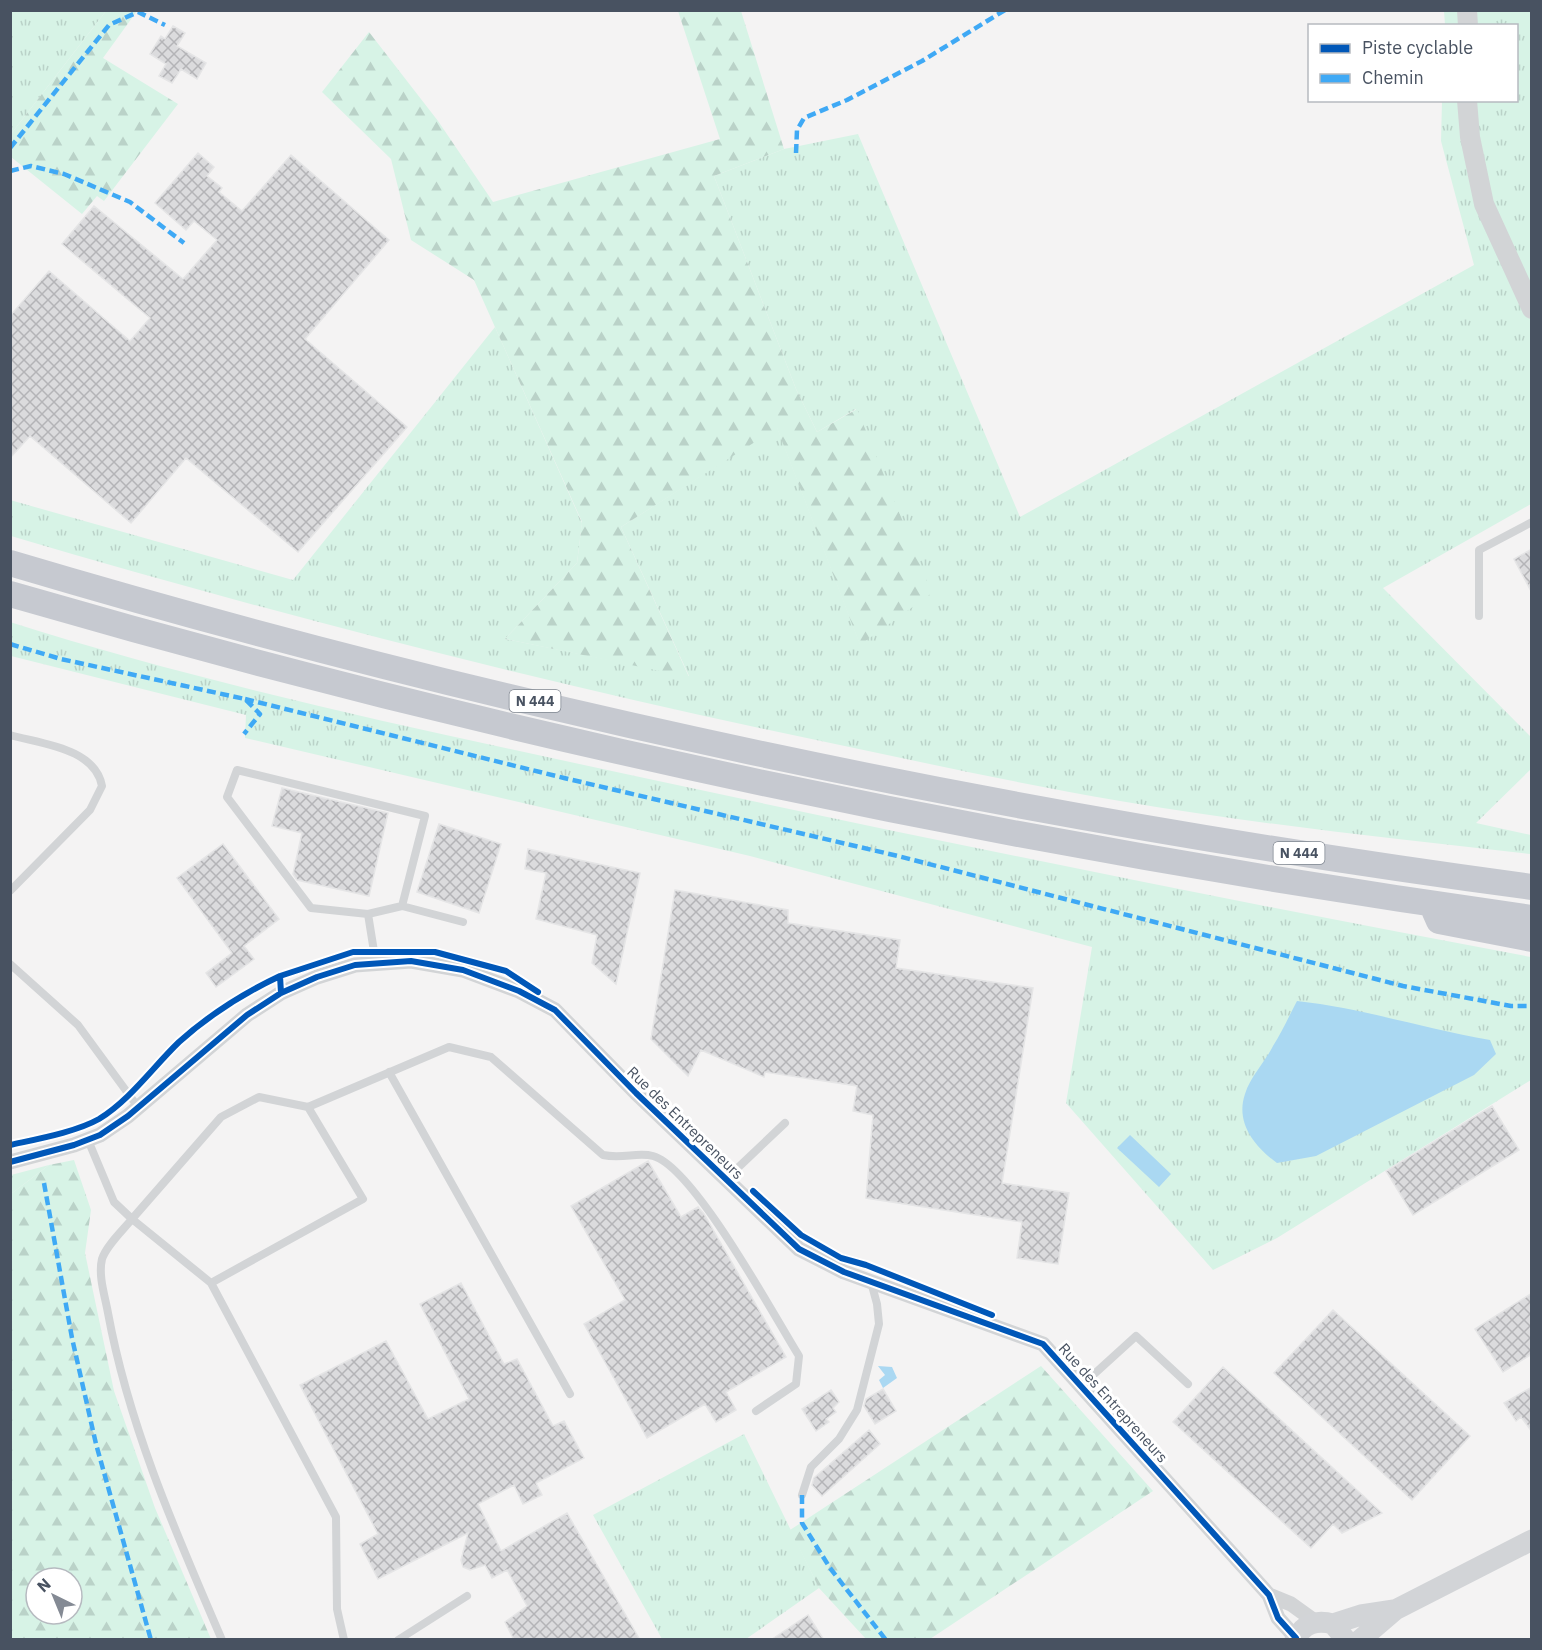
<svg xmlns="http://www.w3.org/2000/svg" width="1542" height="1650" font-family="'IBM Plex Sans',sans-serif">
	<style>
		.grass { fill: url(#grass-tufts) }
		.forest { fill: url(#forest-firs); fill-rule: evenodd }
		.water { fill: #aad8f2 }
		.building { fill: url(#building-cross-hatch); stroke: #e5e5e6; stroke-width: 1.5 }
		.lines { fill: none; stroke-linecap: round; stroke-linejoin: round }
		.service { stroke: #d2d4d6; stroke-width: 8 }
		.minor { stroke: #d2d4d6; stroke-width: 15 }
		.tertiary { stroke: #d2d4d6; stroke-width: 20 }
		.secondary { stroke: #d2d4d7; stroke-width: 21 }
		.trunk { stroke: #c6c9d0; stroke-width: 26 }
		.quiet { stroke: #3fa9f5; stroke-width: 4.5; stroke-dasharray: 9 4.5; stroke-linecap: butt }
		.cycleway-casing { stroke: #fff; stroke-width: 10 }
		.cycleway { stroke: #0057b8; stroke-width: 6 }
		.labels { text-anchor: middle; stroke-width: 6; stroke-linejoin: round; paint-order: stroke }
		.shield { fill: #fff; stroke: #7f8690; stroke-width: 1.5 }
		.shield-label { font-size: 14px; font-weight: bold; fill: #485261 }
		.street-label { font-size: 15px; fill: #485261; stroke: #fff }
	</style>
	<defs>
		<pattern id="grass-tufts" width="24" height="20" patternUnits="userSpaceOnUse" patternTransform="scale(1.5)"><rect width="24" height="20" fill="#d7f3e6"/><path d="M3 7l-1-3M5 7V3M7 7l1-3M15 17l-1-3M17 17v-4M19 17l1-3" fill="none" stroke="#bad2c8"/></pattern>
		<pattern id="forest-firs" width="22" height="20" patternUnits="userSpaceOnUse" patternTransform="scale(1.5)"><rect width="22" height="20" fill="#d7f3e6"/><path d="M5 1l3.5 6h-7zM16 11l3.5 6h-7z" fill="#bad2c8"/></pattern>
		<pattern id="building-cross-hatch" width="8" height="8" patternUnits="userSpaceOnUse" patternTransform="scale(1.5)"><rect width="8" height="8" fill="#dbdbdd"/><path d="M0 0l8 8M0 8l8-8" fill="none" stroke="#b4b4b7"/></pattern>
	</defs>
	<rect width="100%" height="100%" fill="#f4f3f3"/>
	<!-- grass -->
	<path class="grass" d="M11,11H106L11,134Z
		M1444,11H1531V504L1383,588L1531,737V769L1476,823L1531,835V854C1394,839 1257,824 1120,801C1020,784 921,762 821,741C548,684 278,615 11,536L10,500L293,580L495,327L582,523L577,563L505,639L689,676L621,527L777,427L860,644L856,409L817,432L796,389L714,176L784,149L858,134L1020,517L1474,265L1441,141L1442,101L1516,100V26L1445,25Z
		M10,622C218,688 436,733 649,779C942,842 1236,902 1531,957V1080L1277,1238L1213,1270L1066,1103L1092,947L750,856L245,738L246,715L11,656Z
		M49,1165L11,1194V1175Z
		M744,1434L819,1588L746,1639H662L593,1515Z"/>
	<!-- forest -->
	<path class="forest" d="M106,11H137L103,58L178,104L104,201L97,196L82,214L11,157V134Z
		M678,11H741L784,149L714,176L796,389L817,432L857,409L932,593L860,645L777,428L621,527L689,677L505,639L577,563L582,522L474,280L411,240L391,159L322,92L369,32L438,121L493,202L720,139Z
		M74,1160L91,1210L85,1253L114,1391L155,1508L211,1639H11V1194L49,1165ZM36,1578H72V1614H36Z
		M1041,1366L1153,1491L930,1639H866L819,1588L790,1530Z"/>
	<!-- water -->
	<path class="water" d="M1297,1001C1362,1008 1425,1029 1490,1040L1496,1054L1474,1075L1316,1156L1277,1163C1255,1147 1235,1123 1245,1094C1250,1077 1265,1062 1273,1046C1282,1032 1289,1016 1297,1001Z
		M1130,1135L1171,1174L1159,1187L1117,1148Z
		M878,1366L892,1367L897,1378L883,1388L879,1380L885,1375Z"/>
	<!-- building -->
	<path class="building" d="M173,26L185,33L177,46L206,63L197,79L181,69L172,83L159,76L166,64L150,54L161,36L165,39Z
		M198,153L214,167L207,176L222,188L219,192L242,211L291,155L389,240L305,339L407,427L298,552L186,458L131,523L30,436L10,458V316L49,271L130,341L150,318L62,244L94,206L183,279L217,240L194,221L186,230L155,203Z
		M1532,549V593L1514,559Z
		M282,788L388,813L369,896L297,880L293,874L302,833L272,826Z
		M439,824L501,844L479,913L417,892Z
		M223,844L279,919L244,946L254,959L216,987L206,973L232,953L177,878Z
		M528,849L640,873L616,984L592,963L597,935L536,919L546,873L525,869Z
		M675,890L788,910V923L900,940L896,968L1033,988L1002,1183L1069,1193L1058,1264L1017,1258L1022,1222L866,1198L873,1115L853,1111L857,1086L765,1072L764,1077L701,1050L688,1076L651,1039Z
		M1492,1106L1519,1150L1413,1215L1386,1171Z
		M648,1161L681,1217L698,1207L704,1214L786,1357L726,1392L736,1410L716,1422L705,1404L647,1438L584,1324L625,1300L571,1206Z
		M461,1283L504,1364L517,1359L553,1426L564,1421L584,1458L536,1483L542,1495L523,1504L514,1485L478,1504L501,1551L567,1513L640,1640H514L505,1622L527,1606L507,1570L492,1578L485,1565L470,1570L463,1567L461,1560L468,1533L378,1579L360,1544L378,1534L300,1385L386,1341L428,1419L469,1399L420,1304Z
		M1532,1293V1354L1503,1372L1475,1329Z
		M1333,1310L1470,1436L1412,1500L1274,1373Z
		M1223,1367L1382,1513L1342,1533L1333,1524L1311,1548L1173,1422Z
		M1532,1387V1432L1521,1417L1516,1421L1504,1403Z
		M883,1389L896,1411L875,1424L864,1406L866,1399Z
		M831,1390L839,1402L833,1408L836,1412L826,1419L829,1422L816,1431L802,1409Z
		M869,1430L880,1444L822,1496L812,1485L814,1478Z
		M808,1615L824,1640H771Z"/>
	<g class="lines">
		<!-- service -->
		<path class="service" d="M1479,616V550L1532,522
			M10,735C42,744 95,748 102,786L90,810L10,891
			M402,906L463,922
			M368,914L402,906L425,816L237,770L227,797L311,908L368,914L376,964
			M10,964L78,1025L138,1107
			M389,1072L570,1394
			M88,1140L114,1202L132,1219L221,1117L259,1097L308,1107L449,1047L491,1057L603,1155C622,1159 638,1152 653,1156C694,1167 774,1316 799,1356L796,1384L756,1411
			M726,1179L785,1123
			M211,1283L336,1517L337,1609L344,1640
			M1081,1386L1136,1336L1188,1384
			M802,1495L811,1467L839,1439L857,1410L879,1324L877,1304L871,1282
			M222,1640C176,1533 129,1427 108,1313C105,1296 98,1276 102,1259C106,1246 123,1230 132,1219L211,1283L363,1199L308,1107
			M398,1640L467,1596"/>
		<!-- minor -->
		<path class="minor" d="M10,1162L74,1145L100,1135L128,1116L247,1015L281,993L317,977L355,965L411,961L463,970L519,991L555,1010L636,1093L799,1249L844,1272L1043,1344L1269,1595L1278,1618L1296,1638
			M1269,1595L1291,1604L1316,1622"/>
		<!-- tertiary -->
		<path class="tertiary" d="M1467,10L1468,26
			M1467,100L1470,137L1484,204L1532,309"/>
		<!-- secondary -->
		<path class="secondary" d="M1333,1624L1361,1615L1394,1610
			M1295,1640C1303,1624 1316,1619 1333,1624L1346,1640
			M1360,1640L1395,1610L1532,1540"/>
		<!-- trunk -->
		<path class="trunk" d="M10,563C507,711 1018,818 1532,887
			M10,594C509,739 1017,846 1532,918
			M1435,912L1439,921L1532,939"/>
		<!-- quiet -->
		<path class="quiet" d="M10,148L109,25L138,12L165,25
			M796,153L797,130L804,118L847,100L922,61L1005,10
			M10,171L31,166L64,174L130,202L184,243
			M10,644L61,659L245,699L260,714L244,734
			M245,699L564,778L898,856L1403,986L1511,1006H1532
			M44,1183L72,1338L96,1444L151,1640
			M802,1495V1523L830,1568L886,1640"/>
		<defs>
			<path id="cycleway" d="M281,993L280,976L353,952H435L506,971L538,992
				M10,1145C37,1139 76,1132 99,1119C130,1100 153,1067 179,1042C209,1015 244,993 280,976
				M10,1162L74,1145L100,1135L128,1116L247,1015L281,993L317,977L355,965L411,961L463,970L519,991L555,1010L636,1093L799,1249L844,1272L1043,1344L1269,1595L1278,1618L1296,1638
				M753,1191L801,1235L841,1258L866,1265L992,1315"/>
		</defs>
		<!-- cycleway casing -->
		<use href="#cycleway" class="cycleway-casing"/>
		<!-- cycleway -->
		<use href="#cycleway" class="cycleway"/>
	</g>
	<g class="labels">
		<!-- shield labels -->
		<g class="shield">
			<rect x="509.5" y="690" width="51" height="22" rx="4.5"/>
			<rect x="1273.5" y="842" width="51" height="22" rx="4.5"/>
		</g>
		<g class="shield-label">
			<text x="535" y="706">N 444</text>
			<text x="1299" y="858">N 444</text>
		</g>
		<!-- street labels -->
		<g class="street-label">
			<text transform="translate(685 1123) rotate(44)" y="5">Rue des Entrepreneurs</text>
			<text transform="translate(1113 1403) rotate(48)" y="5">Rue des Entrepreneurs</text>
		</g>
	</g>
	<!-- border -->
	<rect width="1542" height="1650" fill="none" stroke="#485261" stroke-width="24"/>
	<!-- legend -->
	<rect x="1308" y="24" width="210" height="78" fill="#ffffff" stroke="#b6bac0" stroke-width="1.5"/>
	<rect x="1320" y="44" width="30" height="9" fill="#0057b8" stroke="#b6bac0" stroke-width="1.5"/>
	<text x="1362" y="54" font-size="18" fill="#485261">Piste cyclable</text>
	<rect x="1320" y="74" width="30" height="9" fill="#3fa9f5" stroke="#b6bac0" stroke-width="1.5"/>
	<text x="1362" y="84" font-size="18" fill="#485261">Chemin</text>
	<!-- north arrow -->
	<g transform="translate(54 1596) rotate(317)"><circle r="28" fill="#ffffff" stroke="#b6bac0" stroke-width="1.5"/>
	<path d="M0-4.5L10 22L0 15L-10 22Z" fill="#848a94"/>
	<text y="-9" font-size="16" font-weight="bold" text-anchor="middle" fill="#485261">N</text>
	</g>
</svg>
